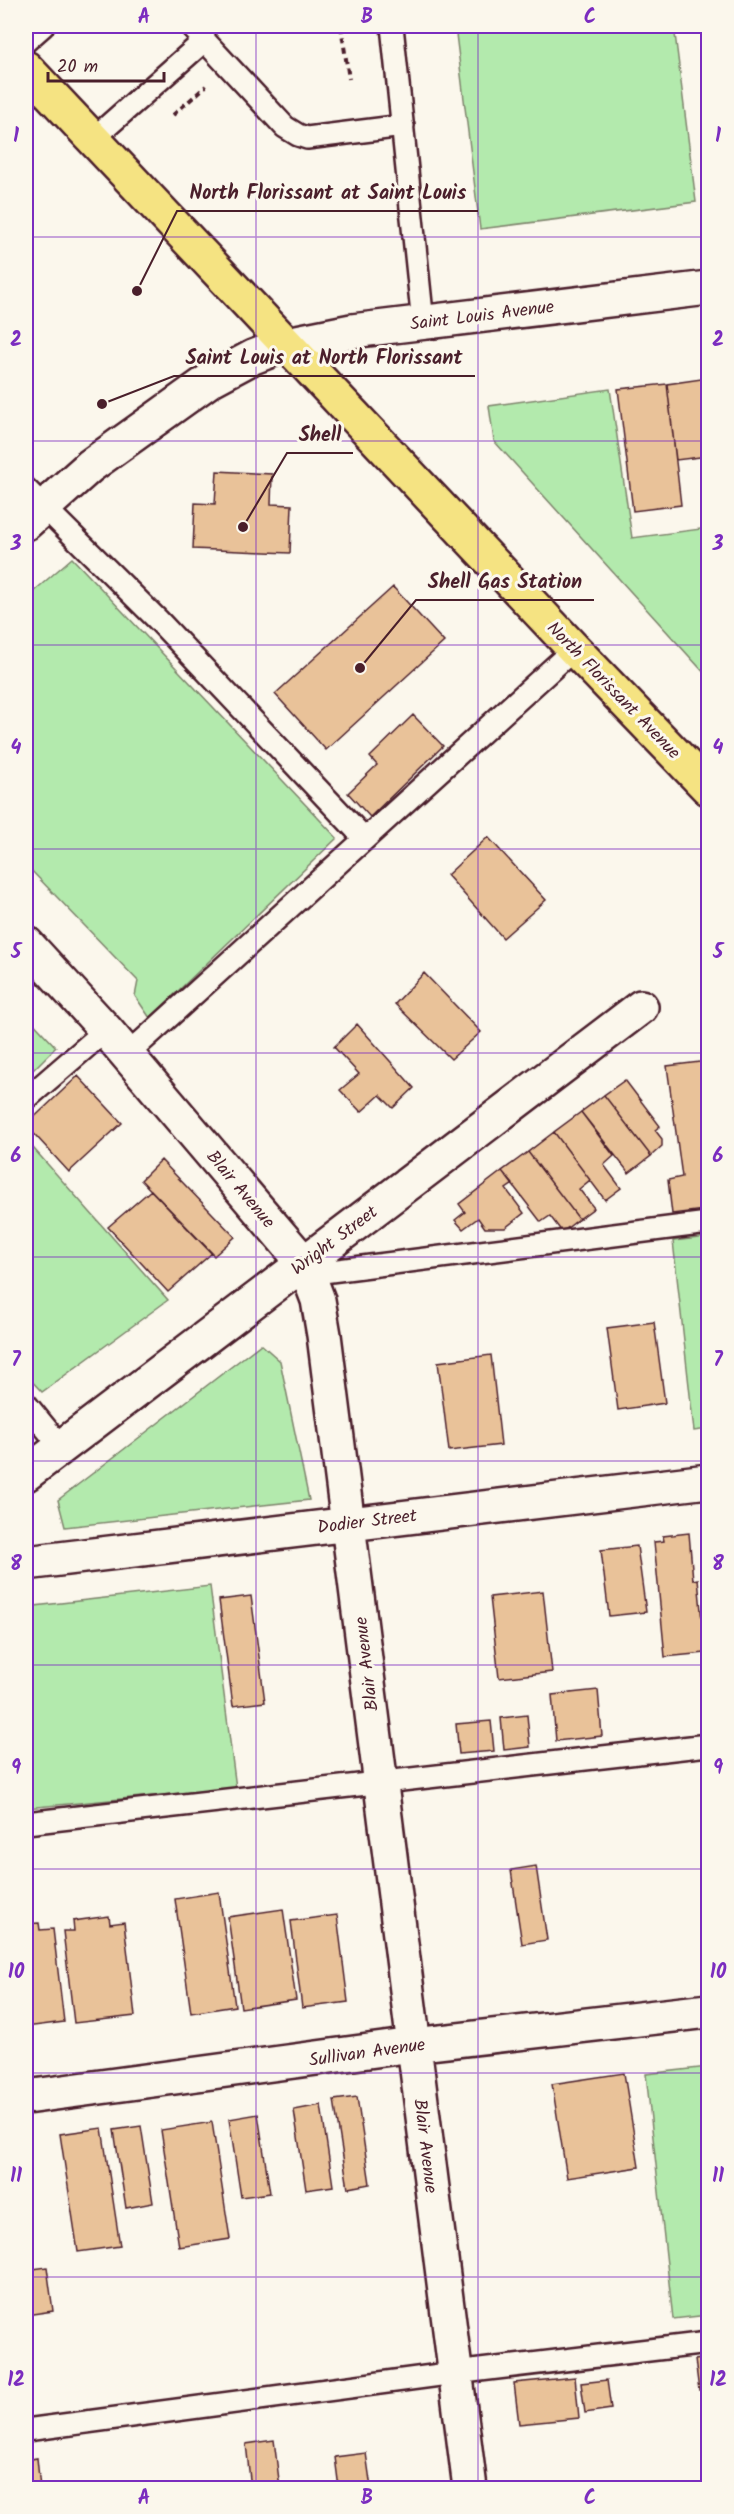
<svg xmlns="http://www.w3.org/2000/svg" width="734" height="2514" font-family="Kalam,sans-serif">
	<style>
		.green { fill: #b3eaad; stroke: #7e846c; stroke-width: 1.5 }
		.building { fill: #e9c299; stroke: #4a1f2b; stroke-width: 1.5 }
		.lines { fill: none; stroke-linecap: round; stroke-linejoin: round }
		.lane-casing { stroke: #4a1f2b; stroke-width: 26 }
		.street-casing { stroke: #4a1f2b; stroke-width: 38 }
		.secondary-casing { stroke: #4a1f2b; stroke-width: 38 }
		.primary-casing { stroke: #4a1f2b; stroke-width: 38 }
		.path { stroke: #4a1f2b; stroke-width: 4; stroke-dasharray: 6 4.5; stroke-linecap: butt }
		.lane { stroke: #fbf7ec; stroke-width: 21 }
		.street { stroke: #fbf7ec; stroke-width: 33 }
		.secondary { stroke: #fbf7ec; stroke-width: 33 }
		.primary { stroke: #f5e382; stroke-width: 33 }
		.grid { fill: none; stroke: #7b2cbf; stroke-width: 1.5; stroke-opacity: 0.55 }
		.labels { text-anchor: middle; stroke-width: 6; stroke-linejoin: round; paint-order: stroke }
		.street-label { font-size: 18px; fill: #4a1f2b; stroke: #fbf7ec }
		.leader { fill: none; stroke: #4a1f2b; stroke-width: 2 }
		.callout-dot { fill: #4a1f2b; stroke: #fbf7ec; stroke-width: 2 }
		.callout-label { font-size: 20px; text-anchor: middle; font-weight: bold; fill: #4a1f2b; stroke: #fbf7ec; stroke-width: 6; stroke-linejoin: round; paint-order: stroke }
		.neatline { fill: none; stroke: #7b2cbf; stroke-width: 2 }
		.grid-label { font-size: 20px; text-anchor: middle; font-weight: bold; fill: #7b2cbf }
	</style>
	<rect width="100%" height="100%" fill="#fbf7ec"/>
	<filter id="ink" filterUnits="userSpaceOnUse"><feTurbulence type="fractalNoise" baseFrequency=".0167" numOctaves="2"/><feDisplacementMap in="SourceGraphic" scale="12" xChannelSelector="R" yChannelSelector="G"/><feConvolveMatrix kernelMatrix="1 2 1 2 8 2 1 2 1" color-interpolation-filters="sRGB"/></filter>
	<g filter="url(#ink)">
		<!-- green -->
		<path class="green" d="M455,26H674L696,202L480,229Z
			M610,389L632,538L708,528V677L494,441L489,406Z
			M72,558L337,838L150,1018L135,996L138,981L26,865V598Z
			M26,1015L56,1047L26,1077Z
			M26,1140L168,1300L42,1392L26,1375Z
			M708,1237V1429L694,1431L673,1241Z
			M261,1344L280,1361L309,1500L65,1527L58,1500Z
			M210,1586L236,1788L26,1808V1607Z
			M708,2067V2315L673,2319L646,2074Z"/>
		<!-- building -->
		<path class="building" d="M708,378V456L676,460L667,384Z
			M667,384L681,505L633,511L618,389Z
			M217,471L272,474L271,504L292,505L290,553L193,549L195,503L215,504Z
			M393,587L444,642L326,750L275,694Z
			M413,715L443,746L370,817L348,793L377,765L370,757Z
			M488,837L546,900L503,938L447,875Z
			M424,973L481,1032L451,1059L395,1004Z
			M357,1024L414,1088L393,1108L380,1095L361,1112L340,1090L359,1074L334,1047Z
			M708,1061V1175L700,1176L704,1210L672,1214L668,1180L682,1177L667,1066Z
			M78,1076L122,1123L69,1172L26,1125Z
			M625,1080L660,1126L655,1130L662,1139V1146L651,1156L604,1095Z
			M604,1095L651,1156L629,1173L581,1112Z
			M581,1112L614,1156L604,1165L621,1188L605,1200L554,1132Z
			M554,1132L590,1180L579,1189L594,1208L579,1219L528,1152Z
			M528,1152L579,1219L562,1232L550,1216L541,1222L502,1171Z
			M161,1160L235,1237L214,1256L141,1180Z
			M502,1171L513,1184L506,1189L524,1213L505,1228H485L478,1218L463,1229L455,1220L465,1212L459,1204Z
			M151,1190L212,1253L168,1292L108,1227Z
			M654,1322L665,1403L618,1410L607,1328Z
			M491,1355L501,1445L449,1451L438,1362Z
			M689,1533L693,1580L698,1579L705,1653L665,1657L654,1542L664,1541L663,1536Z
			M704,1534H708V1572Z
			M637,1546L646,1612L609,1616L601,1550Z
			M543,1591L552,1672L499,1678L490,1597Z
			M251,1596L265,1702L233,1706L219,1600Z
			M598,1690L602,1736L556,1741L552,1695Z
			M527,1715L530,1747L504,1750L501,1718Z
			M491,1721L494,1751L459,1754L456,1724Z
			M536,1866L547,1940L522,1944L511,1870Z
			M219,1892L235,2006L191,2013L175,1899Z
			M283,1909L296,2000L241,2008L228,1917Z
			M337,1915L348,2002L302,2008L291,1921Z
			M109,1916L110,1924L124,1922L135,2016L74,2023L63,1931H74L73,1921Z
			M39,1923L40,1930L53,1929L64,2022L26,2027V1924Z
			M624,2073L639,2167L567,2178L552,2084Z
			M357,2097L370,2184L348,2188L334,2100Z
			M321,2105L333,2186L306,2190L294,2110Z
			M258,2114L270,2193L241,2197L229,2119Z
			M212,2122L230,2239L179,2247L161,2130Z
			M141,2126L153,2203L126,2208L114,2130Z
			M102,2128L120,2246L78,2252L60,2134Z
			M47,2267L53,2311L26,2315V2270Z
			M708,2358V2388L699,2390L695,2360Z
			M575,2377L579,2418L519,2424L514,2383Z
			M607,2380L611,2409L585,2413L581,2383Z
			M274,2440L280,2488H251L246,2444Z
			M366,2453L371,2488H339L335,2457Z
			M37,2458L40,2488H26V2460Z"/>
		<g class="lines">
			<defs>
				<path id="lane" d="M191,26L285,127L298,135L307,138L403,126
					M392,26L423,323
					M26,41L43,26
					M93,139L205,40
					M26,489L158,620L364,838
					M127,1055L574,649
					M26,1099L106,1030
					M307,1274L708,1223
					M26,1404L61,1447
					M26,1823L708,1745
					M26,2430L455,2373L708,2343"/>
				<path id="street" d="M26,943L106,1030L304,1263L318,1300L324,1335L470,2488
					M26,1474L641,1007
					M26,1563L708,1481
					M26,2097L413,2045L708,2011"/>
				<path id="secondary" d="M26,523L90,466L210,380L253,357L287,344L352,331L708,288"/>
				<path id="primary" d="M26,68L574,649L708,788"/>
			</defs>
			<!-- lane casing -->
			<use href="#lane" class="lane-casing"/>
			<!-- street casing -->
			<use href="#street" class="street-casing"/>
			<!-- secondary casing -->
			<use href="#secondary" class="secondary-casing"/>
			<!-- primary casing -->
			<use href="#primary" class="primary-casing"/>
			<!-- path -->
			<path class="path" d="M341,26L349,79
				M173,115L206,86"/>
			<!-- lane -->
			<use href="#lane" class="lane"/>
			<!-- street -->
			<use href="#street" class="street"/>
			<!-- secondary -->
			<use href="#secondary" class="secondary"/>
			<!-- primary -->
			<use href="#primary" class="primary"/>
		</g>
	</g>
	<!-- grid -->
	<path class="grid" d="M256,26V2488M478,26V2488M26,237H708M26,441H708M26,645H708M26,849H708M26,1053H708M26,1257H708M26,1461H708M26,1665H708M26,1869H708M26,2073H708M26,2277H708"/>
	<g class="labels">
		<!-- street labels -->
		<g class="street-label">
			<text transform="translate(482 315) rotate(-7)" y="6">Saint Louis Avenue</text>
			<text transform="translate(614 690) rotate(46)" y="6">North Florissant Avenue</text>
			<text transform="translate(241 1189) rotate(50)" y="6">Blair Avenue</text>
			<text transform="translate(334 1240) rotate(-37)" y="6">Wright Street</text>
			<text transform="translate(367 1521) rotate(-7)" y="6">Dodier Street</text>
			<text transform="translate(366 1664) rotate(-97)" y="6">Blair Avenue</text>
			<text transform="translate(367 2052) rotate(-8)" y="6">Sullivan Avenue</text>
			<text transform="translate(426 2146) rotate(83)" y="6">Blair Avenue</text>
		</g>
	</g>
	<!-- callouts -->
	<path class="leader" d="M137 291L177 211H478M102 404L174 376H475M243 527L287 453H353M360 668L416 600H594"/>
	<g class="callout-dot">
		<circle cx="137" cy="291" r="6"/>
		<circle cx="102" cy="404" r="6"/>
		<circle cx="243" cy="527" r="6"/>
		<circle cx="360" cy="668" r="6"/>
	</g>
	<g class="callout-label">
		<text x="328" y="199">North Florissant at Saint Louis</text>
		<text x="324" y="364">Saint Louis at North Florissant</text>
		<text x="320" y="441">Shell</text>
		<text x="505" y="588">Shell Gas Station</text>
	</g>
	<!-- margin -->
	<rect width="734" height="2514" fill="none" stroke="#fbf7ec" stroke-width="66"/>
	<!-- scale -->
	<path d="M48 72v9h116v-9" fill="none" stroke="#4a1f2b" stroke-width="3"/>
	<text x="57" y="72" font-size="18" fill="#4a1f2b" stroke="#fbf7ec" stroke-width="4.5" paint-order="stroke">20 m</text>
	<rect x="33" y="33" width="668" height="2448" class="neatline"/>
	<g class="grid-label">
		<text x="144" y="23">A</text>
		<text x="367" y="23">B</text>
		<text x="590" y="23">C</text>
		<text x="16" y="142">1</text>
		<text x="718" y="142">1</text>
		<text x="16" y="346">2</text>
		<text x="718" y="346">2</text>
		<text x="16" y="550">3</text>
		<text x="718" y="550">3</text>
		<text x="16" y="754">4</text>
		<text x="718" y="754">4</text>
		<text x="16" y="958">5</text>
		<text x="718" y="958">5</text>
		<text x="16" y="1162">6</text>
		<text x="718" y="1162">6</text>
		<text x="16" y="1366">7</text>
		<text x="718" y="1366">7</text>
		<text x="16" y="1570">8</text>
		<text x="718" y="1570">8</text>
		<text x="16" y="1774">9</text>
		<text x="718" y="1774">9</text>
		<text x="16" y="1978">10</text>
		<text x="718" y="1978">10</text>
		<text x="16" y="2182">11</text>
		<text x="718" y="2182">11</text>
		<text x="16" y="2386">12</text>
		<text x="718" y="2386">12</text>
		<text x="144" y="2504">A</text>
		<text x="367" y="2504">B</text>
		<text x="590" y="2504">C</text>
	</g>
</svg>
